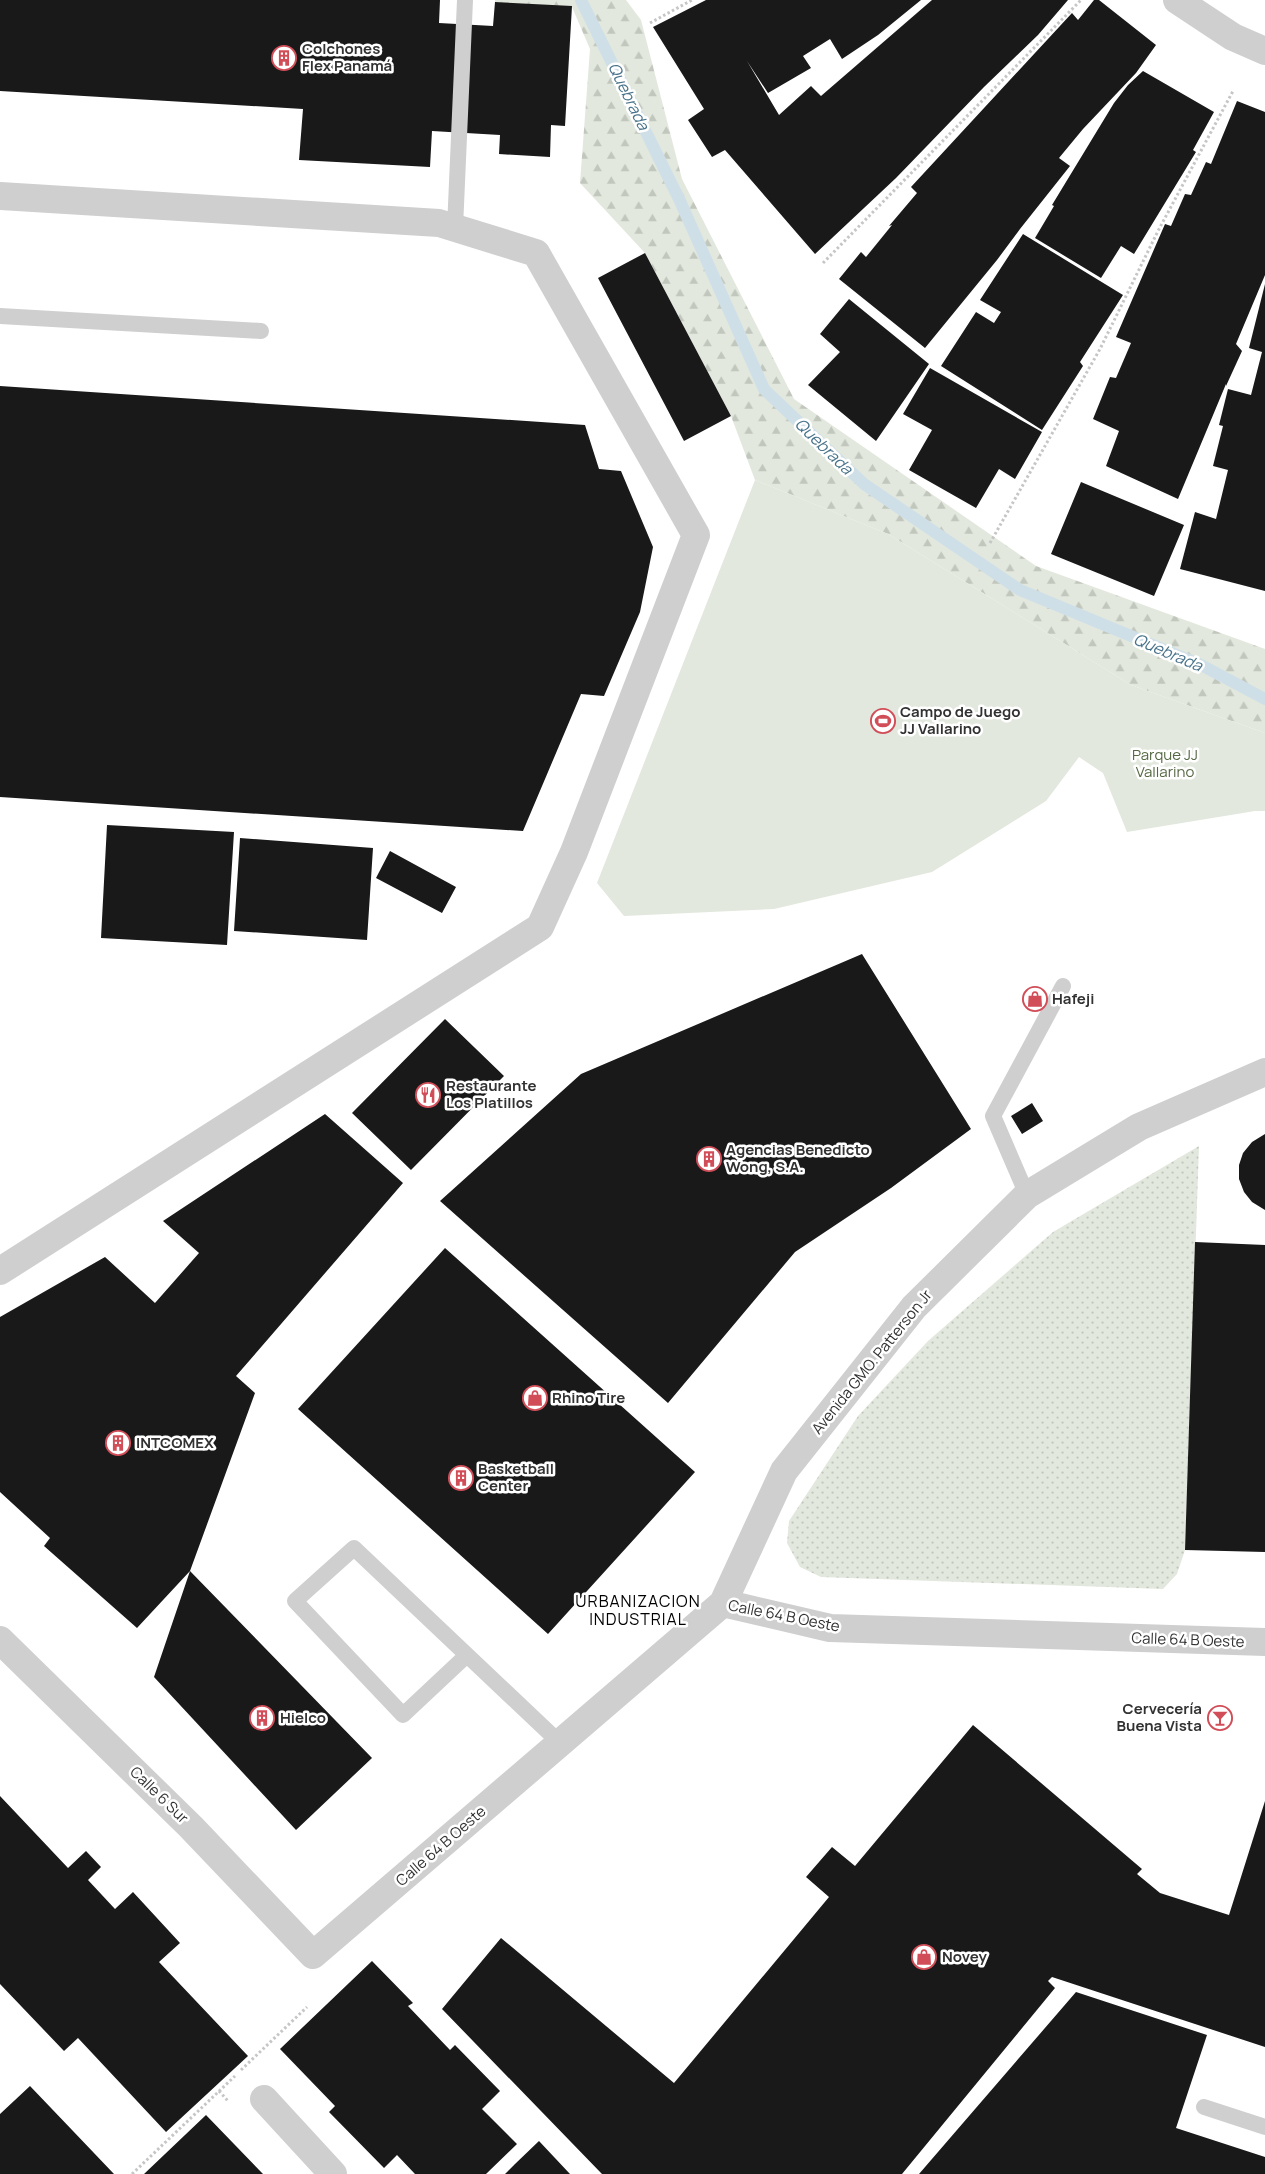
<svg xmlns="http://www.w3.org/2000/svg" width="1265" height="2174" font-family="Manrope,sans-serif">
	<style>
		.grass { fill: url(#grass-dots) }
		.forest { fill: url(#forest-firs) }
		.park { fill: #e2e8dd }
		.lines { fill: none; stroke-linecap: round; stroke-linejoin: round }
		.stream { stroke: #cfdfe8; stroke-width: 12 }
		.building { fill: #191919 }
		.path { stroke: #c6c6c6; stroke-width: 3; stroke-dasharray: 2.5 2.5; stroke-linecap: butt }
		.service { stroke: #cfcfcf; stroke-width: 16 }
		.minor { stroke: #cfcfcf; stroke-width: 28 }
		.tertiary { stroke: #cfcfcf; stroke-width: 28 }
		.labels { text-anchor: middle; stroke-width: 5; stroke-linejoin: round; paint-order: stroke }
		.poi-label { font-size: 15px; font-weight: bold; fill: #323232; stroke: #fff; text-anchor: start }
		.park-label { font-size: 15px; fill: #566944; stroke: #fff }
		.street-label { font-size: 15px; fill: #323232; stroke: #fff }
		.water-label { font-size: 16px; font-style: italic; fill: #49738b; stroke: #fff }
		.neighbourhood-label { font-size: 16px; letter-spacing: 1px; fill: #000; stroke: #fff }
	</style>
	<defs>
		<pattern id="grass-dots" width="8" height="8" patternUnits="userSpaceOnUse" patternTransform="scale(1.25)"><rect width="8" height="8" fill="#e2e8dd"/><path d="M2 2h.1M6 6h.1" fill="none" stroke="#c2c7be" stroke-width="1.8" stroke-linecap="round"/></pattern>
		<pattern id="forest-firs" width="22" height="20" patternUnits="userSpaceOnUse" patternTransform="scale(1.25)"><rect width="22" height="20" fill="#e2e8dd"/><path d="M5 1l3.5 6h-7zM16 11l3.5 6h-7z" fill="#c2c7be"/></pattern>
	</defs>
	<rect width="100%" height="100%" fill="#fff"/>
	<!-- grass -->
	<path class="grass" d="M1199,1146L1185,1550L1177,1574L1163,1589L821,1577L800,1567L787,1543L789,1521L858,1416L928,1341L1053,1232Z"/>
	<!-- forest -->
	<path class="forest" d="M495,0H626L641,20L682,179L794,399L1036,566L1265,649V733L1131,685L888,534L755,480L731,416L645,253L580,183L590,49L572,7L495,2Z"/>
	<!-- park -->
	<path class="park" d="M755,480L888,534L1131,685L1265,733V811H1255L1127,832L1103,773L1079,757L1046,801L932,872L774,909L624,916L597,883Z"/>
	<g class="lines">
		<!-- stream -->
		<path class="stream" d="M581,0L680,201L764,389L864,484L1020,590L1201,665L1265,699"/>
	</g>
	<!-- building -->
	<path class="building" d="M0,0H440L439,23L493,26L495,2L572,6L565,126L551,125L550,157L499,154L500,135L432,131L430,167L299,160L303,109L0,91Z
		M706,0H921L878,35L842,59L830,39L803,56L811,68L768,93L747,61L779,115L811,86L821,96L932,0H1068L1038,35L984,87L896,178L815,254L725,150L712,157L688,120L704,109L653,27Z
		M1094,0H1099L1156,45L1136,73L1083,129L1059,158L1070,166L1020,229L997,260L925,348L839,279L861,252L866,257L892,225L889,226L917,193L911,187L1072,13L1078,20Z
		M1143,71L1214,112L1193,150L1196,152L1134,254L1121,246L1101,278L1035,238L1054,206L1052,205L1114,103L1128,85Z
		M1237,101L1265,112V275L1236,344L1242,351L1226,386V384L1178,499L1106,466L1119,431L1093,419L1110,377L1116,378L1131,343L1116,337L1165,224L1171,226L1185,194L1191,195L1206,162L1211,164Z
		M1023,234L1123,295L1080,362L1083,366L1042,430L941,366L976,312L994,323L1001,312L980,300Z
		M645,253L731,416L684,441L598,278Z
		M1265,284V591L1180,569L1195,512L1216,519L1228,470L1213,466L1223,426L1219,425L1228,389L1251,395L1262,352L1249,348Z
		M849,299L929,364L876,441L808,385L840,352L820,334Z
		M930,368L1042,432L1015,479L999,469L976,508L909,470L932,430L903,414Z
		M0,386L585,425L599,469L621,471L653,547L640,612L604,696L581,694L523,831L0,797Z
		M1081,482L1184,525L1154,596L1051,554Z
		M107,825L234,832L227,945L101,938Z
		M240,838L373,848L367,940L234,931Z
		M390,851L456,887L442,913L376,878Z
		M862,954L971,1129L891,1188L795,1252L668,1403L440,1201L581,1074Z
		M445,1019L504,1076L411,1170L352,1113Z
		M1032,1103L1043,1121L1022,1134L1011,1116Z
		M325,1114L403,1183L236,1376L255,1393L190,1571L137,1628L44,1546L50,1538L0,1492V1317L105,1257L155,1303L199,1253L163,1221Z
		M1265,1134V1210L1252,1202L1244,1192L1239,1179V1165L1243,1153L1252,1142Z
		M1195,1242L1265,1245V1552L1185,1550Z
		M445,1248L695,1472L548,1634L298,1409Z
		M190,1571L372,1758L296,1830L154,1677Z
		M973,1725L1142,1869L1137,1874L1160,1893L1229,1915L1265,1801V2047L1052,1977L1048,1981L1055,1988L902,2174H602L442,2009L501,1938L674,2083L829,1897L806,1877L832,1847L855,1866Z
		M0,1796L68,1868L86,1851L101,1867L88,1880L115,1909L133,1892L180,1943L159,1962L248,2056L166,2132L78,2038L64,2051L0,1984Z
		M372,1961L413,2003L408,2006L450,2050L455,2045L500,2091L482,2109L517,2144L486,2174H415L397,2155L384,2168L329,2112L335,2106L280,2049Z
		M1076,1992L1207,2035L1176,2128L1265,2157V2174H919Z
		M30,2086L73,2131L114,2174H0V2114Z
		M206,2115L263,2174H144Z
		M539,2141L570,2174H505L515,2164Z"/>
	<g class="lines">
		<!-- path -->
		<path class="path" d="M650,23L692,0
			M823,263L1081,0
			M990,543L1100,349L1158,231L1233,91
			M241,2070L307,2007
			M219,2091L228,2101
			M132,2174L235,2076"/>
		<!-- service -->
		<path class="service" d="M455,228L465,0
			M0,316L261,331
			M1027,1195L993,1116L1063,986
			M467,1655L403,1715L295,1601L354,1548L560,1743
			M1204,2107L1265,2127"/>
		<!-- minor -->
		<path class="minor" d="M0,196L439,223L536,253L696,535L574,852L540,927L0,1271
			M723,1603L830,1628L1265,1642
			M0,1640L191,1827L313,1955L723,1603L784,1471L914,1307L1027,1195L1139,1127L1265,1072
			M264,2099L333,2174"/>
		<!-- tertiary -->
		<path class="tertiary" d="M1177,0L1233,37L1265,51"/>
	</g>
	<!-- icons -->
	<defs>
		<symbol id="building-ring" viewBox="-11 -11 22 22"><circle r="9.5" fill="#fff" stroke="#d14d58" stroke-width="1.5"/><path d="M-4-6H4V6H1V3H-1V6H-4ZM-2.5-4.3h1.7v1.8h-1.7ZM.8-4.3h1.7v1.8H.8ZM-2.5-1h1.7V.8h-1.7ZM.8-1h1.7V.8H.8Z" fill="#d14d58"/></symbol>
		<symbol id="stadium-ring" viewBox="-11 -11 22 22"><circle r="9.5" fill="#fff" stroke="#d14d58" stroke-width="1.5"/><path d="M0-5a6.5 5 0 1 0 0 10a6.5 5 0 1 0 0-10ZM-3.5-1.8h7v3.6h-7Z" fill="#d14d58"/></symbol>
		<symbol id="shop-ring" viewBox="-11 -11 22 22"><circle r="9.5" fill="#fff" stroke="#d14d58" stroke-width="1.5"/><path d="M-5-2.5h2.3a2.7 3.5 0 0 1 5.4 0H5L5.5 6h-11ZM-1.5-2.5h3a1.5 2.3 0 0 0-3 0Z" fill="#d14d58"/></symbol>
		<symbol id="restaurant-ring" viewBox="-11 -11 22 22"><circle r="9.5" fill="#fff" stroke="#d14d58" stroke-width="1.5"/><path d="M-5-6h1v4h1v-4h1v4h1v-4h1v5L-1.5 .5V6h-2V.5L-5-1ZM5-6V6H3V1.5H1.5Q1.5-4 5-6Z" fill="#d14d58"/></symbol>
		<symbol id="bar-ring" viewBox="-11 -11 22 22"><circle r="9.5" fill="#fff" stroke="#d14d58" stroke-width="1.5"/><path d="M-6-5H6L.8 .8V4.5H3.5V6h-7V4.5H-.8V.8Z" fill="#d14d58"/></symbol>
	</defs>
	<g fill-rule="evenodd">
		<use href="#building-ring" x="270" y="44" width="28" height="28"/>
		<use href="#stadium-ring" x="869" y="707" width="28" height="28"/>
		<use href="#shop-ring" x="1021" y="985" width="28" height="28"/>
		<use href="#restaurant-ring" x="414" y="1081" width="28" height="28"/>
		<use href="#building-ring" x="695" y="1145" width="28" height="28"/>
		<use href="#shop-ring" x="521" y="1384" width="28" height="28"/>
		<use href="#building-ring" x="104" y="1429" width="28" height="28"/>
		<use href="#building-ring" x="447" y="1464" width="28" height="28"/>
		<use href="#building-ring" x="248" y="1704" width="28" height="28"/>
		<use href="#bar-ring" x="1206" y="1704" width="28" height="28"/>
		<use href="#shop-ring" x="910" y="1943" width="28" height="28"/>
	</g>
	<g class="labels">
		<!-- poi labels -->
		<g class="poi-label">
			<text x="302" y="54">Colchones<tspan x="302" dy="17">Flex Panamá</tspan></text>
			<text x="900" y="717">Campo de Juego<tspan x="900" dy="17">JJ Vallarino</tspan></text>
			<text x="1052" y="1004">Hafeji</text>
			<text x="446" y="1091">Restaurante<tspan x="446" dy="17">Los Platillos</tspan></text>
			<text x="726" y="1155">Agencias Benedicto<tspan x="726" dy="17">Wong, S.A.</tspan></text>
			<text x="552" y="1403">Rhino Tire</text>
			<text x="136" y="1448">INTCOMEX</text>
			<text x="478" y="1474">Basketball<tspan x="478" dy="17">Center</tspan></text>
			<text x="1202" y="1714" text-anchor="end">Cervecería<tspan x="1202" dy="17">Buena Vista</tspan></text>
			<text x="280" y="1723">Hielco</text>
			<text x="942" y="1962">Novey</text>
		</g>
		<!-- park labels -->
		<g class="park-label">
			<text x="1165" y="760">Parque JJ<tspan x="1165" dy="17">Vallarino</tspan></text>
		</g>
		<!-- street labels -->
		<g class="street-label">
			<text transform="translate(872 1362) rotate(-51)" y="5">Avenida GMO. Patterson Jr</text>
			<text transform="translate(784 1616) rotate(11)" y="5">Calle 64 B Oeste</text>
			<text transform="translate(1188 1640) rotate(2)" y="5">Calle 64 B Oeste</text>
			<text transform="translate(159 1795) rotate(44)" y="5">Calle 6 Sur</text>
			<text transform="translate(441 1846) rotate(-41)" y="5">Calle 64 B Oeste</text>
		</g>
		<!-- water labels -->
		<g class="water-label">
			<text transform="translate(629 96) rotate(64)" y="6">Quebrada</text>
			<text transform="translate(824 446) rotate(44)" y="6">Quebrada</text>
			<text transform="translate(1168 652) rotate(23)" y="6">Quebrada</text>
		</g>
		<!-- neighbourhood labels -->
		<g class="neighbourhood-label">
			<text x="638" y="1607">URBANIZACION<tspan x="638" dy="18">INDUSTRIAL</tspan></text>
		</g>
	</g>
</svg>
